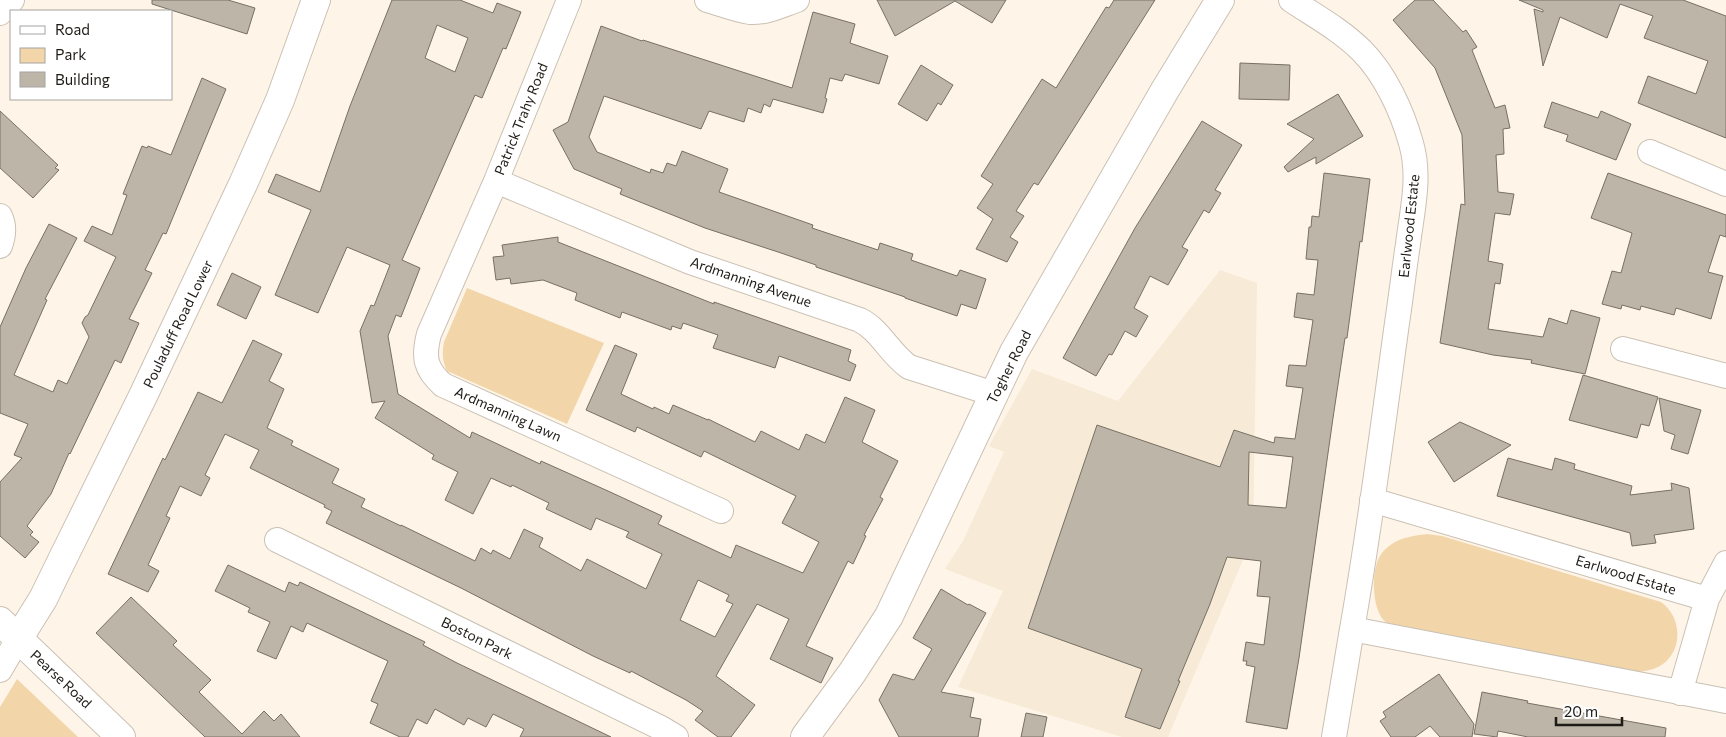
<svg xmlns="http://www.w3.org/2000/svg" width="1726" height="737" font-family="Commissioner,sans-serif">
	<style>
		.built { fill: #f7ead6 }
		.green { fill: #f2d6aa }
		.building { fill: #bdb5a8; stroke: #777064; fill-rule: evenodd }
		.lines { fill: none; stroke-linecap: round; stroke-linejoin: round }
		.minor-casing { stroke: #cac1b4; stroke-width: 26 }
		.tertiary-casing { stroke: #cac1b4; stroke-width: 30 }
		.minor { stroke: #fff; stroke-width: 24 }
		.tertiary { stroke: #fff; stroke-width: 28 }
		.labels { text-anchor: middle; stroke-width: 5; stroke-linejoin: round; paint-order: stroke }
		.street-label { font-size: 14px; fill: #1e1b17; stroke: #fff }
	</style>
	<rect width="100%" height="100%" fill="#fef5e8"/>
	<!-- built -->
	<path class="built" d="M1220,270L1257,283L1253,536L1168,737H1122L958,687L1003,591L945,569L963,541L1004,452L989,446L1032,369L1118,401Z"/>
	<!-- green -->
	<path class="green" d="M467,288L604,343L567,424L447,371C442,361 442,352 444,342Z
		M1427,534L1442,536L1661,602C1681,616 1684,648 1663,664C1655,670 1643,672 1633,672L1399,627C1395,625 1390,625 1387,623C1371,613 1370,567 1382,553C1393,539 1410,536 1427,534Z
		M17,679L78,737H0V707Z"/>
	<!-- building -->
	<path class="building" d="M152,0H228L255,8L247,34L152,4Z
		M392,0H460L493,13L497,3L521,12L506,49L503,48L482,98L475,95L402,260L420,268L401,317L396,315L388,336L398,394L470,438L472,432L540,464L541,461L608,491L662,516L658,524L731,558L736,545L803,573L819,542L782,523L796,496L704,451L701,457L637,427L635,432L586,410L615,345L637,354L621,394L653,409L654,407L669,414L673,405L708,420V419L755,442L761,431L799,450L806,434L825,443L845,397L875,410L862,442L898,461L880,497L883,499L864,535L866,536L853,564L848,561L806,646L833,658L821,683L770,659L789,619L757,604L716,676L755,705L731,737H718L695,720L703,711L686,700L631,671L630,673L593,656L461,588L326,523L332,511L324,507L325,505L250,468L259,450L225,434L205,475L210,478L201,496L180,486L166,516L170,518L148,565L159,571L148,592L108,574L163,458L165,460L198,392L222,403L253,340L282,354L269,381L284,389L267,428L293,441L291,445L339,469L332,483L365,499L361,507L401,526V525L475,561L481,548L491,554L493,550L510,559L524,529L543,538L539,547L581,571L587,559L646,589L662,554L626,537L629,532L596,518L591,530L546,509L549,503L512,485L511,487L491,478L473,514L445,500L458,472L432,459L434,455L375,418L385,401L372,403L360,331L371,305L374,306L390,265L347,247L318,313L275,295L311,210L268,192L276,174L320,192L350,106ZM437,25L468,38L455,72L425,58ZM698,580L729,595L726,601L733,604L715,637L680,620Z
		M877,0H1006L992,23L955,1L895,36Z
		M1114,0H1155L1038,185L1034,183L1016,211L1024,216L1010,237L1018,242L1007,262L976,249L993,219L977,208L993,184L981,176L1042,79L1056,88L1106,7L1109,8Z
		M1415,0H1433L1463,32L1466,30L1477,47L1472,50L1495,108L1505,105L1510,128L1503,129L1504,154L1496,155L1498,192L1514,194L1510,215L1495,213L1488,261L1503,264L1500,284L1495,283L1488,329L1543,337L1549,318L1567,324L1571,310L1600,318L1585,374L1531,363L1532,360L1493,355L1440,343L1461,204L1465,205L1462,135L1435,68L1393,20Z
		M1519,0H1683L1726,16V138L1638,103L1648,76L1696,94L1708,61L1644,38L1653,16L1620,4L1607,38L1560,17L1543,66L1534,9L1543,12V10Z
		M813,12L855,24L850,43L888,56L879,84L845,74L842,81L830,78L825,98L827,99L823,113L773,99L770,107L764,104L761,113L748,108L744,122L709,111L701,129L604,96L589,137L597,152L650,173L651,169L663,173L667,163L676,166L682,151L728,169L719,192L813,225L812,228L878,250L880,243L913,254L911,260L957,276L960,270L986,279L976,309L961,304L957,316L905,298V297L816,267V265L781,253L705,228L620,194L622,189L574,169L553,130L568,122L601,26L642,41L643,40L792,88Z
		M1240,63L1290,65L1289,100L1239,99Z
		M921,65L953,85L941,105L938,103L927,121L898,104Z
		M202,78L226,89L166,234L163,233L145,270L152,273L129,319L139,323L121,363L115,360L70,454L69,453L51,494L27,526L33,532L30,535L39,542L25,558L0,536V482L22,458L14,455L28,424L0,413V327L26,268L49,224L77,238L45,299L47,300L14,375L53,392L58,380L67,384L89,337L82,323L85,317L88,315L116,257L84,241L92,226L112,235L127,195L123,194L142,146L147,148L148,146L171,155Z
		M1338,94L1363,136L1316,164V157L1288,172L1284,167L1314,139L1287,124Z
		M1552,102L1598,118L1601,111L1631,124L1616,160L1566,141L1568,135L1544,127Z
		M0,111L58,165L55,168L59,170L33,198L0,168Z
		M1202,121L1242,145L1215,190L1221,193L1209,213L1204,210L1182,247L1188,250L1168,285L1150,276L1134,308L1148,316L1136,337L1125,331L1112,355L1109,354L1096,376L1063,358L1135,228Z
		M1324,173L1370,179L1362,242L1360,241L1347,338H1345L1333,418L1299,658L1287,729L1246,722L1255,667L1246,665L1247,661H1243L1246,642L1264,645L1270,597L1257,596L1261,561L1227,557L1210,604L1178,681H1180L1160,729L1125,717L1142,669L1028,628L1097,425L1220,467L1234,430L1274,443L1275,437L1295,439L1303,388L1286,386L1289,365L1306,366L1313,320L1294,317L1297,293L1314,295L1318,260L1306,259L1309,227H1311L1312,216L1319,217ZM1249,452L1293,457L1286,508L1248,505Z
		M1608,173L1726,215V237L1720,235L1708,272L1723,276L1711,319L1676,308L1674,315L1641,306L1640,310L1622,305L1621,309L1602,304L1612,271L1621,273L1632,233L1591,218Z
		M558,237V242L714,304V302L851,350L848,361L856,365L850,381L779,356L775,368L713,348L718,335L683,323L681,329L672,326L671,330L622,312L620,318L575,300L577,293L543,280L511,284L510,278L496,280L493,257L504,256L502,245Z
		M232,273L261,287L246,319L217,305Z
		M1583,375L1658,397L1649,426L1641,424L1637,438L1569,420Z
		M1659,398L1701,410L1688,454L1671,449L1675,435L1664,431Z
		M1460,422L1511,445L1454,482L1428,442Z
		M1508,458L1552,470L1555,458L1575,464L1574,469L1632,486L1630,495L1672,490L1671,483L1689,488L1694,529L1654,535L1656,543L1632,546L1630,533L1497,496Z
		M228,565L285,592L289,582L298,586L300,582L425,642L423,645L457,663L611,737H520L524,729L493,714L486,727L468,718L464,725L435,709L427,724L417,719L408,737H400L370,723L378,704L371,701L388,661L307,623L303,632L291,626L276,659L257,651L270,622L248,612L250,608L215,591Z
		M941,589L968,605L969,604L986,613L941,692L974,698L970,717L981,719L978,737H899L879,700L893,674L914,680L932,649L913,638Z
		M131,597L177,641L173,645L211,680L199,692L242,734L264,711L274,721L281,714L300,737H205L96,633Z
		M1439,674L1474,724L1472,737H1440L1430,726L1415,737H1391L1380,721L1386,717L1383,712Z
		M1482,692L1528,701L1527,703L1666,728L1665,737H1528L1498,731L1497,737L1474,734Z
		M1026,713L1047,717L1043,737H1021Z"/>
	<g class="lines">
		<defs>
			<path id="minor" d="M569,0L496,181L429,334C423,357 425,369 443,385L721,511
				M707,0C721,4 736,10 750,12C766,13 782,5 797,0
				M1291,0C1315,16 1341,30 1362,51C1385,74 1402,111 1411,143C1421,177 1412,211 1408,244C1404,270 1401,297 1397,323C1383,425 1370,528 1352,629
				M0,13L12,0
				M1650,152L1726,184
				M496,181L690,262L860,320C881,331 889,353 909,367L994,394
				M0,216C5,226 4,235 0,246
				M1623,349L1726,376
				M1372,500L1707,599L1680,693
				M277,540L661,728L676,737
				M1707,599L1726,563
				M0,670L18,639
				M1334,737L1352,629L1726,701"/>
			<path id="tertiary" d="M0,621L121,737
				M18,639L43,599L64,556L142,398L243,184L280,100L316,0
				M805,737L852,673L889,616L1014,352L1165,90L1220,0"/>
		</defs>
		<!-- minor casing -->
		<use href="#minor" class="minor-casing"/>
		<!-- tertiary casing -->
		<use href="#tertiary" class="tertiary-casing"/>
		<!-- minor -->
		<use href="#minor" class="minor"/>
		<!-- tertiary -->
		<use href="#tertiary" class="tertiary"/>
	</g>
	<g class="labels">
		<!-- street labels -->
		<g class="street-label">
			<text transform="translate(521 119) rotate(-68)" y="5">Patrick Trahy Road</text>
			<text transform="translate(1409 226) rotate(-84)" y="5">Earlwood Estate</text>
			<text transform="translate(751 282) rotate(19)" y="5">Ardmanning Avenue</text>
			<text transform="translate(178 324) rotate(-64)" y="5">Pouladuff Road Lower</text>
			<text transform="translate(1009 367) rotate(-63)" y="5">Togher Road</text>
			<text transform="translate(508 414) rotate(24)" y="5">Ardmanning Lawn</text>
			<text transform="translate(1626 575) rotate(17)" y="5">Earlwood Estate</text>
			<text transform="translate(477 638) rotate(26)" y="5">Boston Park</text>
			<text transform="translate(61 679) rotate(43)" y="5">Pearse Road</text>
		</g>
	</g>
	<!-- legend -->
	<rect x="10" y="10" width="162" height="90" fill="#ffffff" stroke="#a5a4a2"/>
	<rect x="20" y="26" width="25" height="8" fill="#ffffff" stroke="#a5a4a2"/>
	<text x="55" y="35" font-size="15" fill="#1e1b17">Road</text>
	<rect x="20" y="48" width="25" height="15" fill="#f2d6aa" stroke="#a5a4a2"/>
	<text x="55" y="60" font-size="15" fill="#1e1b17">Park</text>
	<rect x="20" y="72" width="25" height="15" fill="#bdb5a8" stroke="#a5a4a2"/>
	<text x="55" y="85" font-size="15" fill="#1e1b17">Building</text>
	<!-- scale -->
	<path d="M1556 717v8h66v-8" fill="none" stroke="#1e1b17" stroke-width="2.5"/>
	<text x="1564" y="717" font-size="15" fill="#1e1b17" stroke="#ffffff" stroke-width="4" paint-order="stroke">20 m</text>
</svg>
